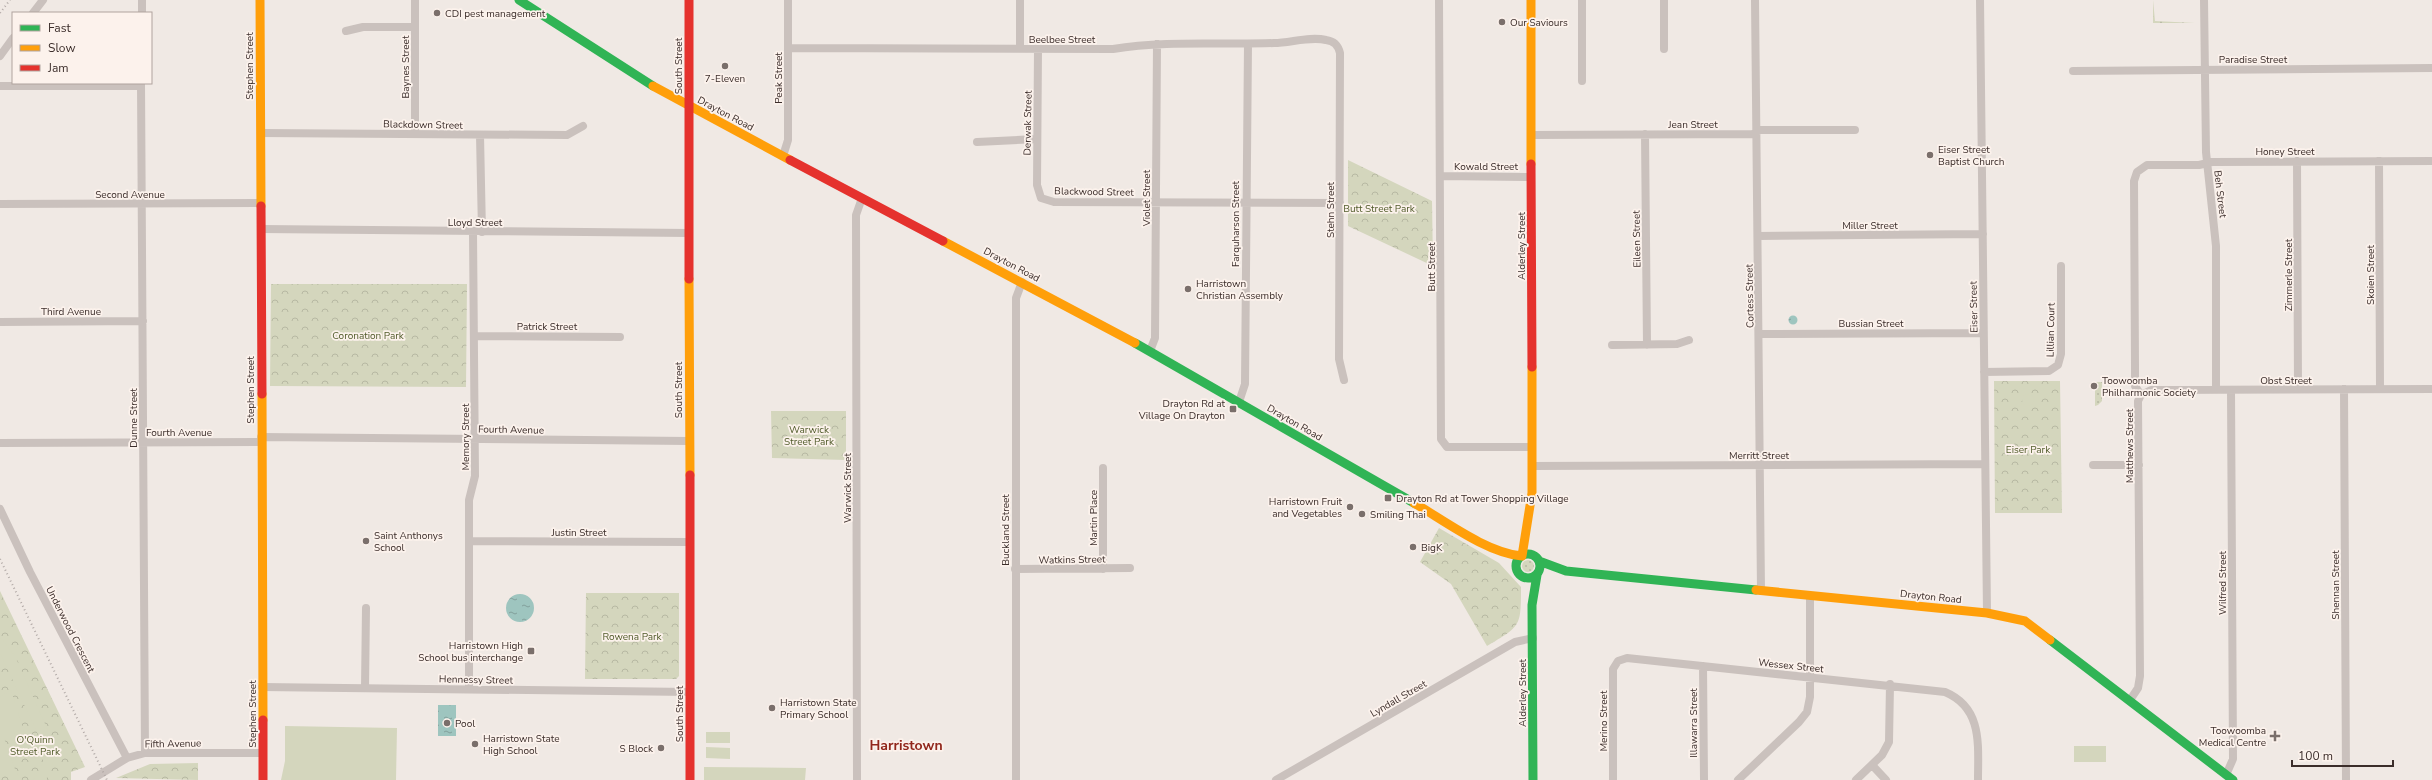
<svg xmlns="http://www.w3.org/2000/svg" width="2432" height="780" font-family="'Nunito Sans',sans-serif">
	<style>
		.grass { fill: url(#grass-dots) }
		.forest { fill: url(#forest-firs) }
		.park { fill: url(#park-crowns) }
		.pitch { fill: #d4d6bd }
		.water { fill: url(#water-ripples) }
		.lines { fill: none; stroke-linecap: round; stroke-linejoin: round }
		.street { stroke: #cac1bd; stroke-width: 8 }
		.fast { stroke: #30b455; stroke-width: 9 }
		.slow { stroke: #ff9f0a; stroke-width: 9 }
		.jam { stroke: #e5322d; stroke-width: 9 }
		.rail { stroke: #b2aaa7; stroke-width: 2; stroke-dasharray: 1 3; stroke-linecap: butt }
		.poi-dot { fill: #7a6f6b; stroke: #fcf2ec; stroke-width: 1.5 }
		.labels { text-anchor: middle; stroke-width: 3.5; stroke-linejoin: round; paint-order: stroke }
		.poi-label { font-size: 10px; fill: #3b2d2a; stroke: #fcf2ec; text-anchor: start }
		.street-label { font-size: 10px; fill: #3b2d2a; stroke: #fcf2ec }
		.park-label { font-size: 10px; fill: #515c2b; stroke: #fcf2ec }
		.district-label { font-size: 14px; font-weight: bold; fill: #91271c; stroke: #fcf2ec }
	</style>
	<defs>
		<pattern id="grass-dots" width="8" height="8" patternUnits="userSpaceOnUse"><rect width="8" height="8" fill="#d4d6bd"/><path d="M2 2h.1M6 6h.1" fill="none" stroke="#b7b8a3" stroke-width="1.8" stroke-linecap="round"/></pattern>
		<pattern id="forest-firs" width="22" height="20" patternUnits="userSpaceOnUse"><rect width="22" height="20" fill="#d4d6bd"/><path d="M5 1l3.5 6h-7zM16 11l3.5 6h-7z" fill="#b7b8a3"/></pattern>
		<pattern id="park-crowns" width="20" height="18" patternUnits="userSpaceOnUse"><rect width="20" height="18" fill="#d4d6bd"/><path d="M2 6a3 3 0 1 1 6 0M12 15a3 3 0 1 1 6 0" fill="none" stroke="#b7b8a3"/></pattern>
		<pattern id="water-ripples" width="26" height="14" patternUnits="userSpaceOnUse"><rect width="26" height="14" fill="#9ec5bf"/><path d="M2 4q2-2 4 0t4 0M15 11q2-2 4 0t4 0" fill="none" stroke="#82a09b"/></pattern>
	</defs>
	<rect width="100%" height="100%" fill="#f0e9e4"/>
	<!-- grass -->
	<path class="grass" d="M2095,382H2102V401L2098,405L2095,406Z
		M1522 566a6 6 0 1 1 12 0a6 6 0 1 1-12 0Z"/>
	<!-- forest -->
	<path class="forest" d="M2153,0L2155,21L2195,23H2153Z"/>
	<!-- park -->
	<path class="park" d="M1348,160L1432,201L1433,266L1348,226Z
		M271,284H467L466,387L270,386Z
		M1994,381H2060L2062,513H1995Z
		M771,411H846V460L772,458Z
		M1439,528L1499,563L1521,587C1521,627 1521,626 1487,646L1451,584L1420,562Z
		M0,591L85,767L71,772V780H0Z
		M586,593H679V676L676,679H585Z
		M198,763V780L116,778L150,764Z"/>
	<!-- pitch -->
	<path class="pitch" d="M2022 400a6 6 0 1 1 12 0a6 6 0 1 1-12 0Z
		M0,637L15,656L53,742V762L46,780H33L43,764V745L0,653Z
		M11,690L33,760L30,762L4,738L16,772L22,780H17L0,763V697Z
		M285,726L397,728L396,780H281L285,761Z
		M706,732H730V743H706Z
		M2074,746H2106V762H2074Z
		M706,747L730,748V759L706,758Z
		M704,767L806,768L805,780H704Z"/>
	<!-- water -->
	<path class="water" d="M1788.5 320a4.5 4.5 0 1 1 9 0a4.5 4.5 0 1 1-9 0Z
		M506 608a14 14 0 1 1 28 0a14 14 0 1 1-28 0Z
		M438,705H456V736H438Z"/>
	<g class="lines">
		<!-- street -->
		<path class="street" d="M415,0V134
			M1020,0V49
			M1439,0L1441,439L1447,447H1532
			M1582,0V81
			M1664,0V49
			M1755,0L1761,591
			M1980,0L1987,613
			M2204,0L2206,152L2216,246V390
			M33,13L43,0
			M142,13V0
			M346,31L363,27H415
			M789,48L1113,49C1166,40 1221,45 1274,43C1290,43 1310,36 1326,40C1334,41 1338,45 1340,53L1339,359L1344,380
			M1038,49L1037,185L1041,198L1054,202L1340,203
			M0,56L13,38
			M2073,71L2432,68
			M141,83L145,753
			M0,86H141
			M261,133L567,135L583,126
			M1645,134L1647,345
			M480,135L482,232
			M1532,135L1753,134L1760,130H1855
			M977,142L1037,139
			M783,156L788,140V0
			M2297,161L2298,389
			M2379,161L2380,389
			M1440,176L1531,177
			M0,204L260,203
			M261,229L689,233
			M1758,236L1983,234
			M0,322L143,321
			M1759,334L1983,333
			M474,336L620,337
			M1612,345L1677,344L1689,340
			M1150,351L1155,338L1157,44
			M1984,372L2049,371L2058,365L2061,354V266
			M2344,389L2346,780
			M2141,395L2135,386V366L2134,181L2137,172L2147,165H2199L2212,162L2432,161
			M1239,402L1245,384L1248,44
			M261,437L689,441
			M0,443L261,442
			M2093,465H2139
			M1532,466L1985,464
			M1103,468V569
			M0,509L30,572L127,758
			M469,541L690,542
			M1015,569L1130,568
			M1703,666L1704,780
			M262,687L690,692
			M365,688L366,608
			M469,689V500L475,476L473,232
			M2130,700L2138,688L2140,676L2138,401L2141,395L2151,390L2432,389
			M1872,765L1886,780
			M2226,775L2233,759L2231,390
			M91,780L127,758L145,753H263
			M857,780L856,215L862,198
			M1016,780V298L1022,282
			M1276,780L1515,642L1533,638
			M1613,780V669L1618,661L1627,658L1945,692C1983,708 1978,745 1978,780
			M1738,780L1799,722L1807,712L1810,697V596
			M1856,780L1882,755L1889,742L1890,684"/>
		<!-- fast -->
		<path class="fast" d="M519,0L653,86
			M1135,343L1414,503
			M1516 566a12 12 0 1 1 24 0a12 12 0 1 1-24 0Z
			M1539,561L1566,571L1756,590
			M2050,640L2233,780
			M1533,780L1532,605L1537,575"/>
		<!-- slow -->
		<path class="slow" d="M260,0L261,206
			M1531,0V164
			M653,86L790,160
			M943,241L1135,343
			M689,279L690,475
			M262,394L263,720
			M1414,503C1445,521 1487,553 1522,556
			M1522,556L1532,493V367
			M1756,590L1987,613L2025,621L2050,640"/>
		<!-- jam -->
		<path class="jam" d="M689,0V279
			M790,160L943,241
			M1531,164L1532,367
			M261,206L262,394
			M690,475V780
			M263,720V780"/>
		<!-- rail -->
		<path class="rail" d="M0,13L10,0
			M0,559L107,780"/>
	</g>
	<!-- markers -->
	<g class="poi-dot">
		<circle cx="437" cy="13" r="4"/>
		<circle cx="1502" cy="22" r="4"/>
		<circle cx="725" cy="66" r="4"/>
		<circle cx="1930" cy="155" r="4"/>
		<circle cx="1188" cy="289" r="4"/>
		<circle cx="2094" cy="386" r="4"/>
		<rect x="1229" y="405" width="8" height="8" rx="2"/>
		<rect x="1384" y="494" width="8" height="8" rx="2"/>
		<circle cx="1350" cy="507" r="4"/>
		<circle cx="1362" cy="514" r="4"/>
		<circle cx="366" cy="541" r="4"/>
		<circle cx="1413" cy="547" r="4"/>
		<rect x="527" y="647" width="8" height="8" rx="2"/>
		<circle cx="772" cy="708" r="4"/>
		<circle cx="447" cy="723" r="4"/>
		<path d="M2273 730h4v4h4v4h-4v4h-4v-4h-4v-4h4z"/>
		<circle cx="475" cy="744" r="4"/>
		<circle cx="661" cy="748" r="4"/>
	</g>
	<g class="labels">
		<!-- poi labels -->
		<g class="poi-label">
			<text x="445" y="17">CDI pest management</text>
			<text x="1510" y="26">Our Saviours</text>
			<text x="725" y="82" text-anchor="middle">7-Eleven</text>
			<text x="1938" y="153">Eiser Street<tspan x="1938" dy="12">Baptist Church</tspan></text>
			<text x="1196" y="287">Harristown<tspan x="1196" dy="12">Christian Assembly</tspan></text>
			<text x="2102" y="384">Toowoomba<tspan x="2102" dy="12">Philharmonic Society</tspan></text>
			<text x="1225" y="407" text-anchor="end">Drayton Rd at<tspan x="1225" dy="12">Village On Drayton</tspan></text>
			<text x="1396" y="502">Drayton Rd at Tower Shopping Village</text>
			<text x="1342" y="505" text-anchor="end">Harristown Fruit<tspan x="1342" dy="12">and Vegetables</tspan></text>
			<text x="1370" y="518">Smiling Thai</text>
			<text x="374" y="539">Saint Anthonys<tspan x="374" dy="12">School</tspan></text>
			<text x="1421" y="551">BigK</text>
			<text x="523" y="649" text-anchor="end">Harristown High<tspan x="523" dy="12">School bus interchange</tspan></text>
			<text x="780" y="706">Harristown State<tspan x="780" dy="12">Primary School</tspan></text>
			<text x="455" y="727">Pool</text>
			<text x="2266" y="734" text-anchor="end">Toowoomba<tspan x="2266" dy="12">Medical Centre</tspan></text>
			<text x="483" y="742">Harristown State<tspan x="483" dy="12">High School</tspan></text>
			<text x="653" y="752" text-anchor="end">S Block</text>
		</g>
		<!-- street labels -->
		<g class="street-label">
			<text x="1062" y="43">Beelbee Street</text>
			<text x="2253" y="63">Paradise Street</text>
			<text transform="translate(249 66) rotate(-90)" y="4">Stephen Street</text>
			<text transform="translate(678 66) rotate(-90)" y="4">South Street</text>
			<text transform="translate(405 67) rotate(-90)" y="4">Baynes Street</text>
			<text transform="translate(778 78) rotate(-90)" y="4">Peak Street</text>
			<text transform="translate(726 113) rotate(28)" y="4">Drayton Road</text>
			<text transform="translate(1027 123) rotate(-89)" y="4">Derwak Street</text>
			<text transform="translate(423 124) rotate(1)" y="4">Blackdown Street</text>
			<text x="1693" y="128">Jean Street</text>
			<text x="2285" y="155">Honey Street</text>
			<text x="1486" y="170">Kowald Street</text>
			<text transform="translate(1094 191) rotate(1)" y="4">Blackwood Street</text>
			<text x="130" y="198">Second Avenue</text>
			<text transform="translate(2221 194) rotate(83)" y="4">Beh Street</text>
			<text transform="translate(1146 198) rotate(-90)" y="4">Violet Street</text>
			<text transform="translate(1330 210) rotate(-90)" y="4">Stehn Street</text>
			<text x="475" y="226">Lloyd Street</text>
			<text transform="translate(1235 224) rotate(-90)" y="4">Farquharson Street</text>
			<text x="1870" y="229">Miller Street</text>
			<text transform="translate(1636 239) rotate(-91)" y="4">Eileen Street</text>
			<text transform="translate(1521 246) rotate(-90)" y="4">Alderley Street</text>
			<text transform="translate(1012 264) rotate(28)" y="4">Drayton Road</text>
			<text transform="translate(1431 267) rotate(-90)" y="4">Butt Street</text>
			<text transform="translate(2288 275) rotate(-90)" y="4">Zimmerle Street</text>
			<text transform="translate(2370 275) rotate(-90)" y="4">Skoien Street</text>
			<text transform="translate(1749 296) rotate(-91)" y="4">Cortess Street</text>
			<text transform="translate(1973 307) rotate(-91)" y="4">Eiser Street</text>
			<text x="71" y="315">Third Avenue</text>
			<text x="1871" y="327">Bussian Street</text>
			<text x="547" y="330">Patrick Street</text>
			<text transform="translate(2050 330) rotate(-89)" y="4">Lillian Court</text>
			<text x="2286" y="384">Obst Street</text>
			<text transform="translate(250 390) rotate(-90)" y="4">Stephen Street</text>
			<text transform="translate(678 390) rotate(-90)" y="4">South Street</text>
			<text transform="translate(133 418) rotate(-90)" y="4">Dunne Street</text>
			<text transform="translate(1295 422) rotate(30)" y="4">Drayton Road</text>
			<text transform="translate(511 429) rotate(1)" y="4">Fourth Avenue</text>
			<text x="179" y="436">Fourth Avenue</text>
			<text transform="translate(465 437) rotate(-90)" y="4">Memory Street</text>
			<text transform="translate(2129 446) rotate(-90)" y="4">Matthews Street</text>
			<text x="1759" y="459">Merritt Street</text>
			<text transform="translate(847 488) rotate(-90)" y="4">Warwick Street</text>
			<text transform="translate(1093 518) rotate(-90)" y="4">Martin Place</text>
			<text transform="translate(1005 530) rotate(-90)" y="4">Buckland Street</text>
			<text x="579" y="536">Justin Street</text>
			<text transform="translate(1072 559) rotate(-1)" y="4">Watkins Street</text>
			<text transform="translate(2222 583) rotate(-90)" y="4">Wilfred Street</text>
			<text transform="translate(2335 585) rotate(-90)" y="4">Shennan Street</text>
			<text transform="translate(1931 596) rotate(6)" y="4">Drayton Road</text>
			<text transform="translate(71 629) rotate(63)" y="4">Underwood Crescent</text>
			<text transform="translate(1791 665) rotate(6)" y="4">Wessex Street</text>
			<text transform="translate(476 679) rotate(1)" y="4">Hennessy Street</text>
			<text transform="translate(1522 693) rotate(-90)" y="4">Alderley Street</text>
			<text transform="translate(1398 698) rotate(-30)" y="4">Lyndall Street</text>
			<text transform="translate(252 714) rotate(-90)" y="4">Stephen Street</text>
			<text transform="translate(679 714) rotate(-90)" y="4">South Street</text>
			<text transform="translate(1603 721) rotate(-90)" y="4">Merino Street</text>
			<text transform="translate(1693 723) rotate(-90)" y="4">Illawarra Street</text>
			<text transform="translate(173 743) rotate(-1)" y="4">Fifth Avenue</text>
		</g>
		<!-- park labels -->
		<g class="park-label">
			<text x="1379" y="212">Butt Street Park</text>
			<text x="368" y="339">Coronation Park</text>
			<text x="809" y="433">Warwick<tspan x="809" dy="12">Street Park</tspan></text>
			<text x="2028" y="453">Eiser Park</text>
			<text x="632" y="640">Rowena Park</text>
			<text x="35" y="743">O'Quinn<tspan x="35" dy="12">Street Park</tspan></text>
		</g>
		<!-- district labels -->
		<g class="district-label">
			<text x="906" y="750">Harristown</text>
		</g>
	</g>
	<!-- legend -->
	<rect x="12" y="12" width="140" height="72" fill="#fcf2ec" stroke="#afa39e"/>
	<rect x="20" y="25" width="20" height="6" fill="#30b455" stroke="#afa39e"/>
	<text x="48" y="32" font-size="12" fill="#3b2d2a">Fast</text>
	<rect x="20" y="45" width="20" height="6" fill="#ff9f0a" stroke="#afa39e"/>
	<text x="48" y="52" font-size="12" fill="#3b2d2a">Slow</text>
	<rect x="20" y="65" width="20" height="6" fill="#e5322d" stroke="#afa39e"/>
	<text x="48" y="72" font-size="12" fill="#3b2d2a">Jam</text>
	<!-- scale -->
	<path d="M2292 760v6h101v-6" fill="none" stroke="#3b2d2a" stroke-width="2"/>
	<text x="2298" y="760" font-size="12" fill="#3b2d2a" stroke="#fcf2ec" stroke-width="3" paint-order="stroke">100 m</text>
</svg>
